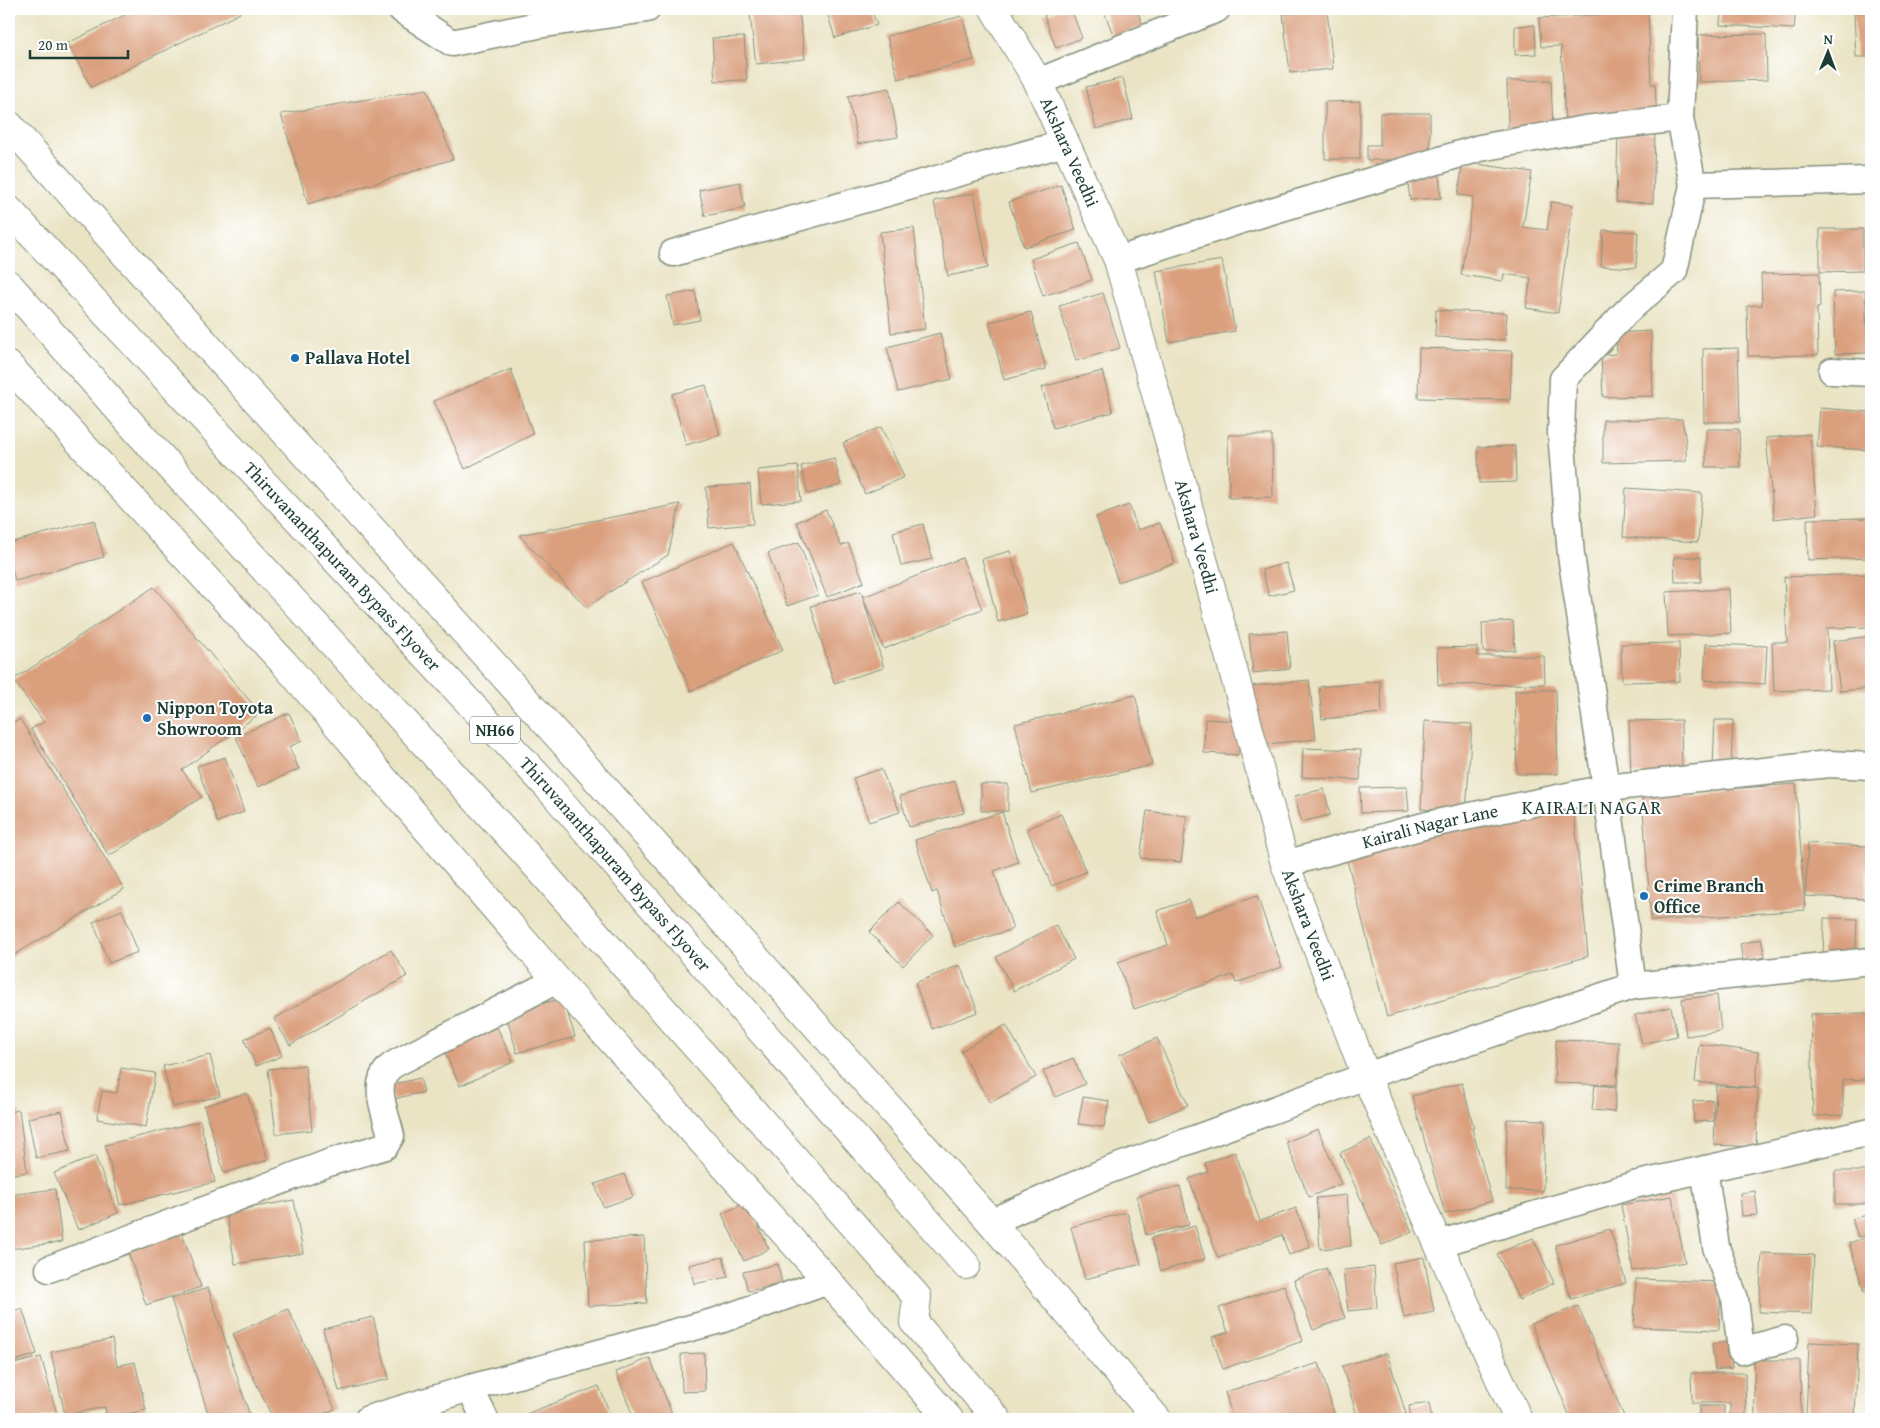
<svg xmlns="http://www.w3.org/2000/svg" width="1880" height="1428" font-family="'Gentium Book Plus',serif">
	<style>
		.building { fill: #da9f7d }
		.lines { fill: none; stroke-linecap: round; stroke-linejoin: round }
		.street-casing { stroke: #84907c; stroke-width: 29 }
		.secondary-casing { stroke: #84907c; stroke-width: 30 }
		.highway-casing { stroke: #84907c; stroke-width: 30 }
		.street { stroke: #fff; stroke-width: 26 }
		.secondary { stroke: #fff; stroke-width: 28 }
		.highway { stroke: #fff; stroke-width: 28 }
		.poi-dot { fill: #1f6fb2; stroke: #fff; stroke-width: 2 }
		.labels { text-anchor: middle; stroke-width: 4; stroke-linejoin: round; paint-order: stroke }
		.shield { fill: #fff; stroke: #627771; stroke-width: 1 }
		.shield-label { font-size: 16px; font-weight: bold; fill: #1f3d34 }
		.street-label { font-size: 18px; fill: #1f3d34; stroke: #fff }
		.poi-label { font-size: 18px; font-weight: bold; fill: #1f3d34; stroke: #fff; text-anchor: start }
		.neighbourhood-label { font-size: 19px; letter-spacing: 1px; fill: #1f3d34; stroke: #fff }
	</style>
	<rect width="100%" height="100%" fill="#fff"/>
	<filter id="ink" filterUnits="userSpaceOnUse"><feTurbulence type="fractalNoise" baseFrequency=".02" numOctaves="2"/><feDisplacementMap in="SourceGraphic" scale="10" xChannelSelector="R" yChannelSelector="G"/><feConvolveMatrix kernelMatrix="1 2 1 2 8 2 1 2 1" color-interpolation-filters="sRGB"/></filter>
	<filter id="wash" filterUnits="userSpaceOnUse"><feTurbulence type="fractalNoise" baseFrequency=".0096" numOctaves="4" result="noise"/><feDisplacementMap in="SourceGraphic" scale="20" xChannelSelector="R" yChannelSelector="G"/><feGaussianBlur stdDeviation="1.12" result="paint"/><feColorMatrix in="noise" values="0 0 0 0 0 0 0 0 0 0 0 0 0 0 0 0 0 1.4 0 .05"/><feComposite in="paint" operator="in"/></filter>
	<g filter="url(#wash)">
		<rect width="100%" height="100%" fill="#eae4c5"/>
		<g id="blocks">
			<!-- building -->
			<path class="building" d="M137,9H238L240,13L91,87L68,43Z
				M826,9H871L877,25L835,38Z
				M1062,9H1071L1082,38L1056,48L1044,15Z
				M1103,9H1137L1143,26L1114,37Z
				M1721,9H1796L1794,29L1720,25Z
				M799,10L805,59L756,64L750,15Z
				M1327,10L1333,69L1290,73L1283,14Z
				M1648,12L1651,84H1655L1657,118L1565,123L1561,46L1541,47L1539,18Z
				M1854,12H1871V57H1856Z
				M962,16L974,60L898,79L887,36Z
				M1535,25L1536,54L1515,55V26Z
				M1766,34L1767,80L1699,82L1698,35Z
				M744,37L747,80L715,81L712,38Z
				M1123,78L1133,119L1096,129L1086,87Z
				M1551,80L1553,127L1508,129L1507,81Z
				M889,88L898,137L858,144L848,96Z
				M427,89L453,159L308,204L281,114Z
				M1360,101V159H1325V102Z
				M1380,113H1430V160H1367V145H1380Z
				M1618,132L1655,133L1653,203L1616,202Z
				M1463,162L1532,172L1523,227L1547,230L1551,202L1573,205L1558,313L1526,308L1531,278L1504,274L1503,281L1461,275L1473,197L1458,195Z
				M1439,172L1441,198L1410,200L1407,175Z
				M740,182L745,208L705,216L699,190Z
				M1061,185L1076,230L1024,247L1009,202Z
				M974,193L988,268L948,276L934,201Z
				M914,228L925,329L891,333L880,232Z
				M1820,229H1863V271L1820,272Z
				M1603,230L1638,232L1636,268L1601,266Z
				M1079,243L1092,280L1043,296L1031,259Z
				M1222,260L1235,331L1169,342L1156,271Z
				M1819,273L1820,307L1817,308L1818,355L1748,356L1747,306L1762,305L1761,274Z
				M695,291L700,320L673,325L667,296Z
				M1865,291L1868,353L1835,354L1833,292Z
				M1103,293L1120,348L1076,361L1059,306Z
				M1436,310L1507,313L1505,340L1435,337Z
				M1031,312L1046,369L1004,380L989,322Z
				M1651,331L1653,396L1603,397L1601,355L1617,354L1616,333Z
				M940,333L952,379L898,392L887,347Z
				M1419,348L1512,351L1510,400L1418,398Z
				M1738,348L1740,422H1704L1703,349Z
				M511,369L533,434L465,469L434,401Z
				M1102,371L1113,412L1053,428L1042,387Z
				M706,385L720,435L686,445L672,394Z
				M1820,408L1871,412V450L1817,447Z
				M1682,419L1686,442V461L1603,463V420Z
				M881,427L904,477L865,494L843,443Z
				M1706,429H1739L1740,467H1706Z
				M1810,434L1817,514L1774,519L1766,438Z
				M1228,435H1272L1273,497L1229,498Z
				M1515,446L1516,482L1479,483L1478,447Z
				M834,458L841,485L808,494L801,466Z
				M798,466L801,501L761,504L758,470Z
				M750,484L753,524L709,528L706,487Z
				M1626,488L1702,493L1698,542L1623,537Z
				M680,504L668,555L586,607L519,535Z
				M1129,505L1138,530L1160,523L1175,563L1118,582L1096,517Z
				M826,510L841,546L848,543L864,582L827,597L797,522Z
				M1871,518V558L1808,560L1807,519Z
				M94,520L104,557L15,581L9,556V543Z
				M923,524L932,559L901,566L893,532Z
				M734,542L783,650L691,691L642,582Z
				M799,542L818,595L787,606L768,553Z
				M1010,551L1027,614L998,622L982,559Z
				M1674,557H1701V582H1675Z
				M962,558L982,609L884,649L863,597Z
				M1286,563L1294,590L1269,596L1262,570Z
				M1869,574L1870,627L1827,628L1829,689L1774,691L1772,642H1787L1784,577Z
				M154,587L260,713L182,770L202,797L109,856L31,729L44,722L13,680Z
				M1729,589L1731,633L1668,636L1666,592Z
				M861,591L884,668L834,683L811,606Z
				M1513,621L1515,650L1483,652L1482,623Z
				M1287,631L1290,669L1253,673L1249,634Z
				M1871,636V688L1840,691L1833,641Z
				M1679,643L1680,681L1622,682L1621,644Z
				M1706,644L1767,646L1765,684L1704,680Z
				M1477,647V656H1544L1545,684L1438,685L1437,648Z
				M1309,680L1316,739L1257,745L1251,686Z
				M1380,681L1382,713L1322,719L1319,687Z
				M1515,690H1556L1558,774H1517Z
				M1135,695L1152,765L1032,793L1015,724Z
				M289,713L302,741L289,747L299,769L258,787L236,737Z
				M20,719L124,889L9,958V725Z
				M1205,719L1239,721L1238,755L1204,753Z
				M1681,720L1682,773L1631,774L1629,721Z
				M1715,720H1733L1731,766H1713Z
				M1425,721L1472,724L1466,812L1421,809Z
				M1303,748L1361,750L1360,780L1302,777Z
				M225,757L244,812L217,822L197,766Z
				M881,769L900,812L869,822L853,778Z
				M955,781L964,813L909,827L900,796Z
				M981,784H1008V811H981Z
				M1796,784L1805,910L1651,921L1642,795Z
				M1407,787L1409,811L1361,813L1360,788Z
				M1324,789L1330,815L1301,822L1295,796Z
				M1573,801L1588,956L1387,1017L1345,852Z
				M1147,811L1187,816L1181,862L1140,858Z
				M1002,812L1018,862L994,871L1013,929L955,947L937,891L932,893L915,840Z
				M1061,814L1086,872L1052,886L1027,829Z
				M1808,843L1868,846L1866,899L1805,896Z
				M1257,896L1282,967L1236,983L1233,975L1134,1009L1118,962L1168,945L1157,911L1189,900L1195,917Z
				M899,902L933,935L903,966L869,932Z
				M122,910L138,952L109,963L93,922Z
				M1824,918L1857,919L1855,961L1823,960Z
				M1056,925L1074,959L1014,991L996,957Z
				M1761,939L1765,957L1743,962L1740,944Z
				M391,950L407,976L290,1045L274,1019Z
				M960,965L978,1012L932,1029L915,983Z
				M1717,995L1721,1031L1686,1036L1682,999Z
				M563,998L575,1037L517,1053L506,1014Z
				M1671,1007L1677,1036L1642,1044L1635,1015Z
				M1870,1013L1871,1079L1843,1080V1115L1813,1116L1811,1014Z
				M1006,1025L1036,1077L990,1103L961,1051Z
				M497,1027L513,1062L460,1086L444,1050Z
				M270,1028L282,1056L256,1066L244,1039Z
				M1157,1038L1188,1105L1149,1122L1119,1055Z
				M1556,1040L1619,1042L1617,1085L1554,1083Z
				M1699,1044L1759,1052L1755,1088L1695,1082Z
				M210,1055L220,1096L173,1107L163,1066Z
				M1073,1058L1085,1084L1055,1097L1043,1071Z
				M305,1065L312,1130L276,1134L268,1069Z
				M121,1068L155,1073L146,1127L97,1119L102,1091L117,1093Z
				M420,1078L424,1092L393,1099L390,1085Z
				M1462,1083L1474,1128H1472L1492,1201L1445,1214L1412,1096Z
				M1595,1085L1616,1087L1614,1112L1592,1110Z
				M1716,1086L1758,1088L1756,1147L1714,1145Z
				M247,1093L268,1160L224,1173L204,1106Z
				M1083,1097L1109,1101L1104,1127L1078,1124Z
				M1713,1100L1714,1121L1694,1122L1693,1101Z
				M19,1110L27,1172L9,1175V1112Z
				M62,1111L70,1151L36,1158L28,1118Z
				M1507,1119L1545,1120L1543,1191L1506,1190Z
				M200,1121L215,1182L120,1205L105,1145Z
				M1318,1129L1341,1184L1309,1197L1286,1142Z
				M1370,1139L1412,1232L1382,1245L1340,1153Z
				M1235,1152L1260,1221L1296,1208L1310,1247L1289,1255L1282,1235L1218,1258L1189,1179L1208,1172L1205,1163Z
				M95,1156L118,1213L78,1230L54,1173Z
				M1835,1171H1871V1204H1835Z
				M624,1174L633,1197L603,1207L595,1184Z
				M1180,1186L1189,1225L1146,1235L1137,1196Z
				M55,1189L62,1242L9,1249V1195Z
				M1755,1191L1758,1215L1742,1216L1740,1193Z
				M1347,1195L1351,1246L1320,1249L1316,1198Z
				M1672,1196L1685,1262L1633,1271L1621,1205Z
				M294,1200L303,1253L235,1264L226,1212Z
				M747,1202L769,1249L744,1261L722,1214Z
				M1127,1212L1141,1264L1085,1279L1071,1227Z
				M1871,1214V1234L1858,1237L1852,1219Z
				M179,1225L201,1287L146,1305L125,1243Z
				M1195,1226L1205,1259L1161,1271L1151,1238Z
				M1610,1229L1626,1283L1571,1299L1555,1245Z
				M1871,1236V1290L1864,1292L1849,1243Z
				M644,1237L647,1303L588,1306L585,1240Z
				M1533,1238L1554,1283L1519,1300L1497,1254Z
				M1762,1253L1814,1255L1811,1314L1759,1312Z
				M723,1257L728,1277L694,1284L689,1265Z
				M1424,1257L1434,1312L1404,1318L1393,1263Z
				M778,1264L782,1284L748,1291L743,1272Z
				M1374,1267L1377,1308L1348,1311L1343,1270Z
				M1326,1268L1345,1318L1313,1330L1294,1280Z
				M1636,1279L1721,1282L1719,1330L1634,1327Z
				M1284,1285L1303,1341L1223,1369L1212,1337L1228,1332L1219,1308Z
				M208,1288L251,1419H210L171,1299Z
				M1578,1306L1625,1419H1571L1531,1324Z
				M22,1308L37,1354L9,1363V1313Z
				M288,1309L335,1409L311,1419H273L233,1334Z
				M373,1317L389,1379L339,1391L323,1329Z
				M112,1339L117,1366L135,1362L146,1410L107,1418L105,1407L65,1415L51,1352Z
				M1729,1342L1732,1368L1715,1370L1712,1344Z
				M1809,1342L1858,1344L1855,1419H1806Z
				M704,1353L705,1391L682,1392L681,1354Z
				M1387,1353L1406,1414L1389,1419H1358L1342,1366Z
				M41,1357L57,1414L37,1419H15L9,1397V1365Z
				M650,1358L674,1419H634L616,1372Z
				M1754,1360H1800L1801,1419H1755Z
				M1319,1363L1335,1417L1327,1419H1233L1225,1392Z
				M1691,1373H1745L1746,1419H1730V1403H1692Z
				M599,1386L612,1419H528L526,1414Z
				M1429,1403L1432,1419H1411L1409,1406Z
				M1699,1406H1724V1419H1699Z
				M87,1414L89,1419H70Z"/>
		</g>
	</g>
	<g filter="url(#ink)">
		<use href="#blocks" fill-opacity="0" stroke="#84907c" stroke-width="1"/>
		<g class="lines">
			<defs>
				<g id="street">
					<path d="M402,10L452,43L538,25L647,9"/>
					<path d="M1038,82L1217,9"/>
					<path d="M1693,185L1871,180"/>
					<path d="M673,253L1065,143"/>
					<path d="M1118,260L1245,219L1480,148L1585,129L1680,118"/>
					<path d="M1832,371L1871,373"/>
					<path id="s1" d="M1285,864L1427,825L1606,788L1829,764L1871,766"/>
					<path d="M1633,986L1871,961"/>
					<path d="M1704,1169L1716,1247L1735,1299L1741,1351L1785,1339"/>
					<path d="M991,1222L1104,1172L1366,1076L1633,986L1606,788L1571,555L1561,433L1563,379L1627,311L1674,271L1693,185L1680,118L1685,9"/>
					<path d="M1438,1244L1634,1185L1871,1132"/>
					<path d="M49,1269L331,1162L385,1146L391,1136C387,1115 371,1086 389,1068C392,1065 398,1062 402,1060L557,980"/>
					<path d="M470,1388L485,1419"/>
					<path d="M368,1419L470,1388L720,1320L828,1281"/>
				</g>
				<g id="secondary">
					<path id="s2" d="M994,9L1038,82L1118,260L1210,584L1285,864L1366,1076L1438,1244L1518,1419"/>
					<path d="M9,125L593,775L991,1222L1157,1419"/>
					<path d="M9,366L284,663L557,980L828,1281L949,1419"/>
				</g>
				<g id="highway">
					<path id="s3" d="M9,210L548,787L966,1265"/>
					<path d="M9,285L141,435L526,854L917,1297L914,1322L997,1419"/>
				</g>
			</defs>
			<!-- street casing -->
			<use href="#street" class="street-casing"/>
			<!-- secondary casing -->
			<use href="#secondary" class="secondary-casing"/>
			<!-- highway casing -->
			<use href="#highway" class="highway-casing"/>
			<!-- street -->
			<use href="#street" class="street"/>
			<!-- secondary -->
			<use href="#secondary" class="secondary"/>
			<!-- highway -->
			<use href="#highway" class="highway"/>
		</g>
	</g>
	<!-- markers -->
	<g class="poi-dot">
		<circle cx="295" cy="358" r="5"/>
		<circle cx="147" cy="718" r="5"/>
		<circle cx="1644" cy="896" r="5"/>
	</g>
	<g class="labels">
		<!-- shield labels -->
		<rect class="shield" x="470" y="716.5" width="50" height="27" rx="4"/>
		<g class="shield-label">
			<text x="495" y="736">NH66</text>
		</g>
		<!-- street labels -->
		<g class="street-label">
			<text dy="6" stroke="none"><textPath href="#s2" startOffset="162">Akshara Veedhi</textPath></text>
			<text dy="6" stroke="none"><textPath href="#s2" startOffset="568">Akshara Veedhi</textPath></text>
			<text dy="6" stroke="none"><textPath href="#s3" startOffset="488">Thiruvananthapuram Bypass Flyover</textPath></text>
			<text dy="6" stroke="none"><textPath href="#s1" startOffset="150">Kairali Nagar Lane</textPath></text>
			<text dy="6" stroke="none"><textPath href="#s3" startOffset="892">Thiruvananthapuram Bypass Flyover</textPath></text>
			<text dy="6" stroke="none"><textPath href="#s2" startOffset="972">Akshara Veedhi</textPath></text>
		</g>
		<!-- poi labels -->
		<g class="poi-label">
			<text x="305" y="364">Pallava Hotel</text>
			<text x="157" y="714">Nippon Toyota<tspan x="157" dy="21">Showroom</tspan></text>
			<text x="1654" y="892">Crime Branch<tspan x="1654" dy="21">Office</tspan></text>
		</g>
		<!-- neighbourhood labels -->
		<g class="neighbourhood-label">
			<text x="1592" y="814">KAIRALI NAGAR</text>
		</g>
	</g>
	<!-- margin -->
	<rect width="1880" height="1428" fill="none" stroke="#fff" stroke-width="30"/>
	<!-- north arrow -->
	<g transform="translate(1828 52) rotate(1)" stroke="#ffffff" stroke-width="4" paint-order="stroke">
	<path d="M0-4L9 19L0 12L-9 19Z" fill="#1f3d34"/>
	<text y="-8" font-size="14" font-weight="bold" text-anchor="middle" fill="#1f3d34">N</text>
	</g>
	<!-- scale -->
	<path d="M30 50v8h98v-8" fill="none" stroke="#1f3d34" stroke-width="2.5"/>
	<text x="38" y="50" font-size="15" fill="#1f3d34" stroke="#ffffff" stroke-width="4" paint-order="stroke">20 m</text>
</svg>
